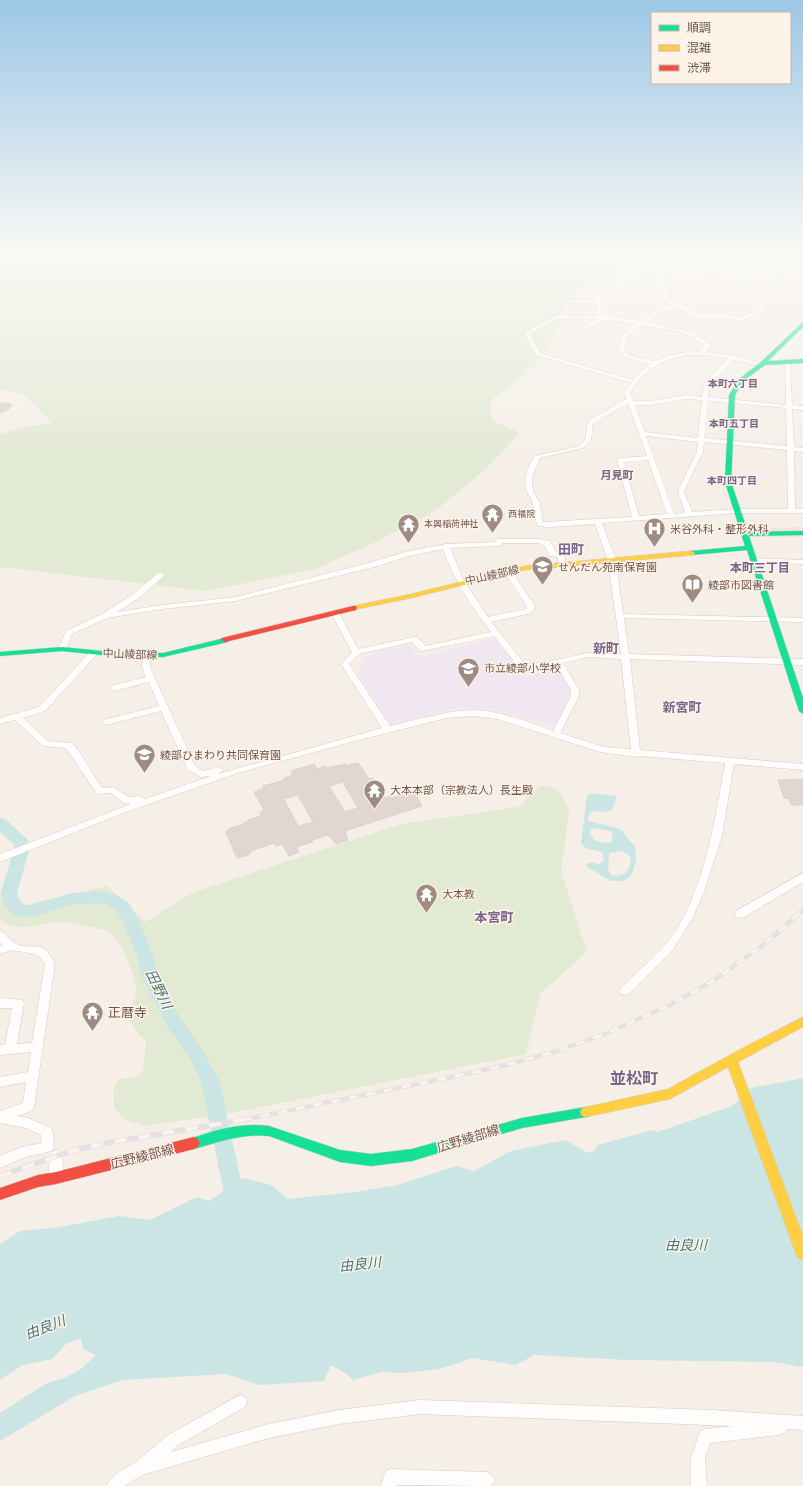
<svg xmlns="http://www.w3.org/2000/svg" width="803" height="1486" font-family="Signika,'Noto Sans JP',sans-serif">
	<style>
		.commercial { fill: #f5e3dc }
		.education { fill: #f0e7f0 }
		.green { fill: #e3ead4 }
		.water { fill: #cbe4e4; fill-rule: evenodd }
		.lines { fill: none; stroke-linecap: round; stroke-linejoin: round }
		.river { fill: #cbe4e4; fill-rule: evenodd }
		.building { fill: #e1d6d0; stroke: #ddd2cb; fill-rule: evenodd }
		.street-casing { stroke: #d4ccc6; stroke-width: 1 }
		.fast-casing { stroke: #d4cac5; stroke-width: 1 }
		.slow-casing { stroke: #d4cac5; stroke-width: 1 }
		.jam-casing { stroke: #d4cac5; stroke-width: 1 }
		.street { fill: #fefdfc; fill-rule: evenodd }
		.fast { fill: #16e098; fill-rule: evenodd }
		.slow { fill: #ffcf43; fill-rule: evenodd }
		.jam { fill: #f24e42; fill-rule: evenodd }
		.rail-far1-casing { stroke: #e3e1e4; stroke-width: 4.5 }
		.rail-casing { stroke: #e3e1e4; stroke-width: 5.5 }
		.rail-far1 { stroke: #fdf3e8; stroke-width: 3; stroke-dasharray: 9; stroke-linecap: butt }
		.rail { stroke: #fdf3e8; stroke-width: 4; stroke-dasharray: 12; stroke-linecap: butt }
		.labels { text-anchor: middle; stroke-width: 3; stroke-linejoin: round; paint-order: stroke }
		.far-poi-label { font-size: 9px; fill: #70554b; stroke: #fdf3e8; text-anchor: start }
		.far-neighbourhood-label { font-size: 10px; font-weight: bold; fill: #7a638c; stroke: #fdf3e8 }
		.far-quarter-label { font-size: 11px; font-weight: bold; fill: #7a638c; stroke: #fdf3e8 }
		.poi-label { font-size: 11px; fill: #70554b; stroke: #fdf3e8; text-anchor: start }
		.street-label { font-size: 11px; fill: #70554b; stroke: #fdf3e8 }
		.neighbourhood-label { font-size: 12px; font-weight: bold; fill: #7a638c; stroke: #fdf3e8 }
		.quarter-label { font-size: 13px; font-weight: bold; fill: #7a638c; stroke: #fdf3e8 }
		.near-poi-label { font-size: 13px; fill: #70554b; stroke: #fdf3e8; text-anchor: start }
		.near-street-label { font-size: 13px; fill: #70554b; stroke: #fdf3e8 }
		.near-water-label { font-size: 14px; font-style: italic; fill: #43777b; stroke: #fdf3e8 }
		.near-quarter-label { font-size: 16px; font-weight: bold; fill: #7a638c; stroke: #fdf3e8 }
	</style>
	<rect width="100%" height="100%" fill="#f5efe8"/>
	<!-- commercial -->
	<path class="commercial" d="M803,527V537H753L751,528Z"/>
	<!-- education -->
	<path class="education" d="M495,638L525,677L557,667L565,676L574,699L564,725L553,727L497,710L459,708L409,719L390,726L359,674L363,659L374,653L409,645L419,657Z"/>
	<!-- green -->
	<path class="green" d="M0,253H618L619,258L607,275L577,292L565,306L552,340L535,366L490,401L492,420L520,433L486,469L436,510L378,541L315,569L206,591L0,567V434L30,426L52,423L24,395L0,389Z
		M540,786L552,787L562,794L569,812L561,871L587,952L541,993L526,1054L231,1113L145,1126L123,1119L114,1107L113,1092L115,1085L120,1079L136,1077L143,1070L146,1042C141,1035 131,1026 129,1017C128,1009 136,999 136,991C136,977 121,940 110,933C103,929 74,922 65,922C44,921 18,935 0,920V892L4,893L8,907L25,905L107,886L145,922L194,892L401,824L518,807Z"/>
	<!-- water -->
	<path class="water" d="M591,793L616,796L617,799L614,803L613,809C607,814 599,811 591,811L588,818V821L617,828L623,831L627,838L635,846L636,861L633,871L630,877L622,881H611L587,867V864L590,862L599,864L604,861L602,852L586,848L581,843L587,796ZM594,828L611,831L613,837L611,842L604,843L594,840L590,834L591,829ZM621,851L630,856C633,870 624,878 611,875L608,869L609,853Z
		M803,1078V1367L774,1362L627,1360L534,1355L516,1365L473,1358L440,1369L402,1373L381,1372L353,1380L345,1373L331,1365L324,1381L260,1385L226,1374L122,1380L75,1396L0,1441V1413L47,1383L65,1378L81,1369L96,1355L83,1349L81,1338L66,1344L52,1359L23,1365L0,1380V1244L20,1231L53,1228L120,1216L150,1220L197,1197L209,1201L243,1178L271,1185L288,1199L355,1192L398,1185L456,1166L474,1171L511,1151L565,1140L588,1153L594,1151L598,1145L652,1130L658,1132L732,1106L751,1088Z"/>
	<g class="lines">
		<!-- river -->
		<path class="river" d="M0,818L5,819L28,840L31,844L17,892L18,898L24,905H31L72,893L97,891L117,895L128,902L138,919L153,956L158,977L179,1016L202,1049L219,1080L246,1203L243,1210L236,1212L229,1210L226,1203L201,1081L190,1059L167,1026L142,977L137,956L122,920L116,910L107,904L97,903L72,905L31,917L14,915L4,904L1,892L15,845L0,832Z"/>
	</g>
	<!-- building -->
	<path class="building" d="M0,403H8L12,405L9,409L0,413Z
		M355,763L359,764L369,779L373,778L385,798L390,796L392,798L413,791L422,806L345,831L348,840L336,844L328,835L312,840L313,842L296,847L299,852L289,856L282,844L276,846L274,843L251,851L252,852L248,853L249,855L237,858L226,832L229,831L228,829L244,824V823L248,821V820L261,816L260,812L264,810L254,792L264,788L263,786L285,780L284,778L293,775L291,771L314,764L317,769L326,766L327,768L346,764L347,766ZM343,782L358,808L345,812L329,786ZM298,795L313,822L298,826L284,799Z
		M803,779V805H791L789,799L784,798L778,780Z"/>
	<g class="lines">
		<defs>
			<path id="street" d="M656,253L664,254L665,259L687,265L724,253H730V254L694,266L761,276L803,259V263L766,278H783L803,271V275L783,281L760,280L736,290L682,305L700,314H725L741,317L757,310L759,307L758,301L763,300L765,307L761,312L742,321L725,318H699L676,307L658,313L646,322L688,331L709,342L710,346L706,352L733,355L763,364L760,366L734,360L709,385L708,397L786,405L785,362L790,361L792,405L803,406V410L792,409L794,447L803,448V452L794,451L795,509H803V513H737L602,523L616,560L623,614L803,618V622L624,618L629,654L803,659V665L630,659L640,750L803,764V770L734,764L722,836L704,892L692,919L673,950L629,994L625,995L621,994L619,991L621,988C635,974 651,960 665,945C703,901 715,819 725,763L639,756L636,757L600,752L497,719L473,716L447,718L344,744L238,773L126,812L0,862V854L131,804L124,803L111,793L97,794L66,748L43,746L15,720L0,724V718L39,707L92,650H95L99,652L45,711L23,718L48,741L72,743L78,750L102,788L113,787L129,797L140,796L145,799L211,776L201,777L188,770L161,711L106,725L102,722L103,720L159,706L149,682L114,691L110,688L111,686L146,677L142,667L144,654H150L151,656L150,667L195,766L204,771L218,767L221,768L223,770L218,774L382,728L341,664L352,652L331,613L332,611H338L358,649L414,637H417L425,646L491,632C471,606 454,580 443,549L409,556L378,566L236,601L162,609L107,618L72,634L65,651H59L58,649L66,631L102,614L133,594L158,573H161L165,575L139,598L117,612L162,605L236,597L372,562L404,552L446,544L495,542V539H538L550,541L556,552L564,556L567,564L566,566H560L557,557L550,556L544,545L538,543H502V546H499L450,548L463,579L488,617L526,609L527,606L504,572L508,570H511L535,606L532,613L491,622L525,664L547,662L588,653L621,654L608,560L595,524L549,527L538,526C534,518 535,512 533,504C532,500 529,496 527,492C522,480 528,467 535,456L579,446L585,440L588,421L626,399L624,392L631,383L536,355L524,333L557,315L594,316L599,304L572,303L569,301L570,300H594L596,295L619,286V284L644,280L655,281L660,270V256ZM665,262L687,269L755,279L732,288L677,303L667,297L669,287L660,282L666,270ZM644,283L655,284L663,288L661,297L665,301L672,305L654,311L640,321L599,314L605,303L600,300V297L617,289L626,288V286ZM558,318L598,319L582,326V328L584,329L606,320L636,324L623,334L618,347L624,357L650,364L638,374L633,380L540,353L530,334ZM642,325L684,333L704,344L700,351L687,352L670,355L654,361L628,355L624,347L628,336ZM687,355H704L728,358L704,384L702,397L686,395L651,401H633L630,392C647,370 659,360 687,355ZM686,399L702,400L698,438L645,432L635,405H651ZM708,401L786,408L787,446L704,438ZM628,403L647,456L620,458L617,460L632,517L543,522L540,503L533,491L532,482L533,474L540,458L583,448L591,440L593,423ZM646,436L698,442L697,452L678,491L685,513L674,514ZM704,442L787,450L788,509H737L692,512L684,491L703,452ZM648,460L667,514L639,516L624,462ZM494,636L520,669H531L556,665L571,690V696L553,731C527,722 500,710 472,710C444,711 417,720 390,726L349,664L359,654L412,642L420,651H423ZM588,657L621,659L631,749L604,747L560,733L579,696V690L563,663Z
				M802,296H803V300L799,298Z
				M751,558L803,560V564L754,562L750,560Z
				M803,873V882L744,917L740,918L736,917L735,914L736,911Z
				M0,931C7,933 9,940 15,943C33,952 43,937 55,964L34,1107L32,1111L17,1116L28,1118L51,1128C54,1135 55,1145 52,1151L23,1158L0,1168V1156L22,1147L42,1143L41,1135L26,1128L0,1123V1111L23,1103L26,1082L0,1087V1077L28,1072L31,1052L0,1055V1045H5L12,1008H0V998L22,1000L24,1003L17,1044L32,1043L45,964L40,957L34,954L12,950L0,954V946L3,945L0,942Z
				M56,1150L60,1152C64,1160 64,1175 60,1182L56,1184L52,1182C48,1175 48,1160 52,1152Z
				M240,1395L245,1397L247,1402L245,1407L178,1445L171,1452L269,1424L339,1410L420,1400L713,1410L803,1416V1430L787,1429L784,1433L779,1435L710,1443L705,1458L707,1486H691V1458L700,1431L705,1429L733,1426L420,1414L339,1424L269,1438L142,1475L125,1486H106L109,1481L120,1471L136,1462L168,1435Z
				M390,1469L487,1472L492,1475L495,1480L491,1486L397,1485V1486H381L385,1472Z"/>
			<path id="fast" d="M803,322V327L768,361L803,359V363L765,365L743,381L735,395L731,482L748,532L803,531V535L749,536L803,698V714L799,711L747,550L691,555L687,553L691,551L745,546L725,482L729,395L739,379L761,362Z
				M225,638L229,640L228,642L163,657H121L62,651L0,656V652L62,647L121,653H163Z
				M586,1107L590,1108L592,1112L590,1116L586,1117L522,1128L412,1161L371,1166L340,1162L269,1136C243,1133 219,1142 194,1149L190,1147L188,1143L190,1139C214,1130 243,1122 269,1126L340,1150L371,1154L412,1149L522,1118Z"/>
			<path id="slow" d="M691,551L695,553L694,555L525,570L411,598L353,610L349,608L353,606L411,594L525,566Z
				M803,1017V1027L738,1062L803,1236V1260L798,1258L796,1254L728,1067L670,1099L586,1117L582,1116L580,1112L582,1108L586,1107L668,1089L739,1050Z"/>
			<path id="jam" d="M353,606H356L357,608L356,610L225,642L221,640L222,638Z
				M194,1137L198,1139L200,1143L198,1147L194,1149L56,1184L38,1187L0,1200V1188L38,1175L56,1172Z"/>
		</defs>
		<!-- street casing -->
		<use href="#street" class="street-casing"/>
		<!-- fast casing -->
		<use href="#fast" class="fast-casing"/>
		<!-- slow casing -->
		<use href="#slow" class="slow-casing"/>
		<!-- jam casing -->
		<use href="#jam" class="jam-casing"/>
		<!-- street -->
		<use href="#street" class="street"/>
		<!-- fast -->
		<use href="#fast" class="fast"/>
		<!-- slow -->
		<use href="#slow" class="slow"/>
		<!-- jam -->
		<use href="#jam" class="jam"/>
		<defs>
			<path id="rail-far1" d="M243,1120L494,1068L558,1051L610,1032L672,1004L716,979L767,942L803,910"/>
			<path id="rail" d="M0,1176L71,1151L118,1141L248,1119"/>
		</defs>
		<!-- rail-far1 casing -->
		<use href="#rail-far1" class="rail-far1-casing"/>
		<!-- rail casing -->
		<use href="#rail" class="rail-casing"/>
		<!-- rail-far1 -->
		<use href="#rail-far1" class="rail-far1"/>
		<!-- rail -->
		<use href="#rail" class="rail"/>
	</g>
	<!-- sky -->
	<linearGradient id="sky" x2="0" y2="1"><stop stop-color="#9cc7e6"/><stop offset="0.55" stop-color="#faf8f5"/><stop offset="1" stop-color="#faf8f5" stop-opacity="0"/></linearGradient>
	<rect width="803" height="461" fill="url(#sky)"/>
	<!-- icons -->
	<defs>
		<symbol id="temple-pin" viewBox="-11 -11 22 30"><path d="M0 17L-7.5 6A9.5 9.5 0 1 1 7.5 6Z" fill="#9f8b82" stroke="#fdf3e8"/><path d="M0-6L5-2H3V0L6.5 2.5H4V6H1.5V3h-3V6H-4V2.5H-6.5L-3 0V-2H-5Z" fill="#fff"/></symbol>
		<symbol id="hospital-pin" viewBox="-11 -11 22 30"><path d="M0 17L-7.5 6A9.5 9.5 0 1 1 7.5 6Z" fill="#9f8b82" stroke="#fdf3e8"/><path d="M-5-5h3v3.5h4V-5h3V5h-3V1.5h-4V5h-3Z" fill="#fff"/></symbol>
		<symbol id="school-pin" viewBox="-11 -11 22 30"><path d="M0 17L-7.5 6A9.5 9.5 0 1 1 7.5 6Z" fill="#9f8b82" stroke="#fdf3e8"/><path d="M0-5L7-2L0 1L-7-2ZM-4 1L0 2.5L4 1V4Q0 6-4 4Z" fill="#fff"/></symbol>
		<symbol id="library-pin" viewBox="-11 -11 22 30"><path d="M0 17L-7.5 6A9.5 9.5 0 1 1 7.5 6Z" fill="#9f8b82" stroke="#fdf3e8"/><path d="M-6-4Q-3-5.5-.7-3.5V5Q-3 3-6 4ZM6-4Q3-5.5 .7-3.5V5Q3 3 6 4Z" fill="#fff"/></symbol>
	</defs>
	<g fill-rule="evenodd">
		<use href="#temple-pin" x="480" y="502" width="25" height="34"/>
		<use href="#temple-pin" x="396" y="512" width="25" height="34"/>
		<use href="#hospital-pin" x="642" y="516" width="25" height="34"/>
		<use href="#school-pin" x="530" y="554" width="25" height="34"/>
		<use href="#library-pin" x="680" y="572" width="25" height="34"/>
		<use href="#school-pin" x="456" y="656" width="25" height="34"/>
		<use href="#school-pin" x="132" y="742" width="25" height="34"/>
		<use href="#temple-pin" x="362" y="778" width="25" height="34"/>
		<use href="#temple-pin" x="414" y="882" width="25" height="34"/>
		<use href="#temple-pin" x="80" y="1000" width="25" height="34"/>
	</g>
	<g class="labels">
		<!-- far-poi labels -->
		<g class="far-poi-label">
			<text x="508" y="517">西福院</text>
			<text x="424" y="527">本興稲荷神社</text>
		</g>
		<!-- far-neighbourhood labels -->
		<g class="far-neighbourhood-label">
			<text x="733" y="387">本町六丁目</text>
			<text x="734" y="427">本町五丁目</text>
			<text x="732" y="484">本町四丁目</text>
		</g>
		<!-- far-quarter labels -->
		<g class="far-quarter-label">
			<text x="617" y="479">月見町</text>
		</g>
		<!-- poi labels -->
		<g class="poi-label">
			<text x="670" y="533">米谷外科・整形外科</text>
			<text x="558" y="571">せんだん苑南保育園</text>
			<text x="708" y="589">綾部市図書館</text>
			<text x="484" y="672">市立綾部小学校</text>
			<text x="160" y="759">綾部ひまわり共同保育園</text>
			<text x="390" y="794">大本本部（宗教法人）長生殿</text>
			<text x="442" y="898">大本教</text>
		</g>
		<!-- street labels -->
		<g class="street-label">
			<text transform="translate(492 575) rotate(-13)" y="4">中山綾部線</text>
			<text transform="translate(130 654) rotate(2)" y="4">中山綾部線</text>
		</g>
		<!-- neighbourhood labels -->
		<g class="neighbourhood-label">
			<text x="760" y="572">本町三丁目</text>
		</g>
		<!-- quarter labels -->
		<g class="quarter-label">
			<text x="571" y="554">田町</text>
			<text x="606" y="653">新町</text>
			<text x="682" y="712">新宮町</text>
			<text x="494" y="922">本宮町</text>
		</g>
		<!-- near-poi labels -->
		<g class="near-poi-label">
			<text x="108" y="1017">正暦寺</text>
		</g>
		<!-- near-street labels -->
		<g class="near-street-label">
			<text transform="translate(468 1138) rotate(-17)" y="5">広野綾部線</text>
			<text transform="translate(142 1156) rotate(-14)" y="5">広野綾部線</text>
		</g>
		<!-- near-water labels -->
		<g class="near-water-label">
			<text transform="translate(159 989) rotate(64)" y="5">田野川</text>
			<text x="686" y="1250">由良川</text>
			<text transform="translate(360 1264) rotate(-6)" y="5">由良川</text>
			<text transform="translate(45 1327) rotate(-21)" y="5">由良川</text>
		</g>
		<!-- near-quarter labels -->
		<g class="near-quarter-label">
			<text x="634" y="1084">並松町</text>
		</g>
	</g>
	<!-- legend -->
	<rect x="651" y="12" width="140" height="72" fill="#fdf3e8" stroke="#c5b4a9"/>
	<rect x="659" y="25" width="20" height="6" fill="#16e098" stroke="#c5b4a9"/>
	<text x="687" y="32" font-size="12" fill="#70554b">順調</text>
	<rect x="659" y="45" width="20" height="6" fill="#ffcf43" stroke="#c5b4a9"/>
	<text x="687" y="52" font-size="12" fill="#70554b">混雑</text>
	<rect x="659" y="65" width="20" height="6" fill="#f24e42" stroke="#c5b4a9"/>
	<text x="687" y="72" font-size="12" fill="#70554b">渋滞</text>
</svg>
